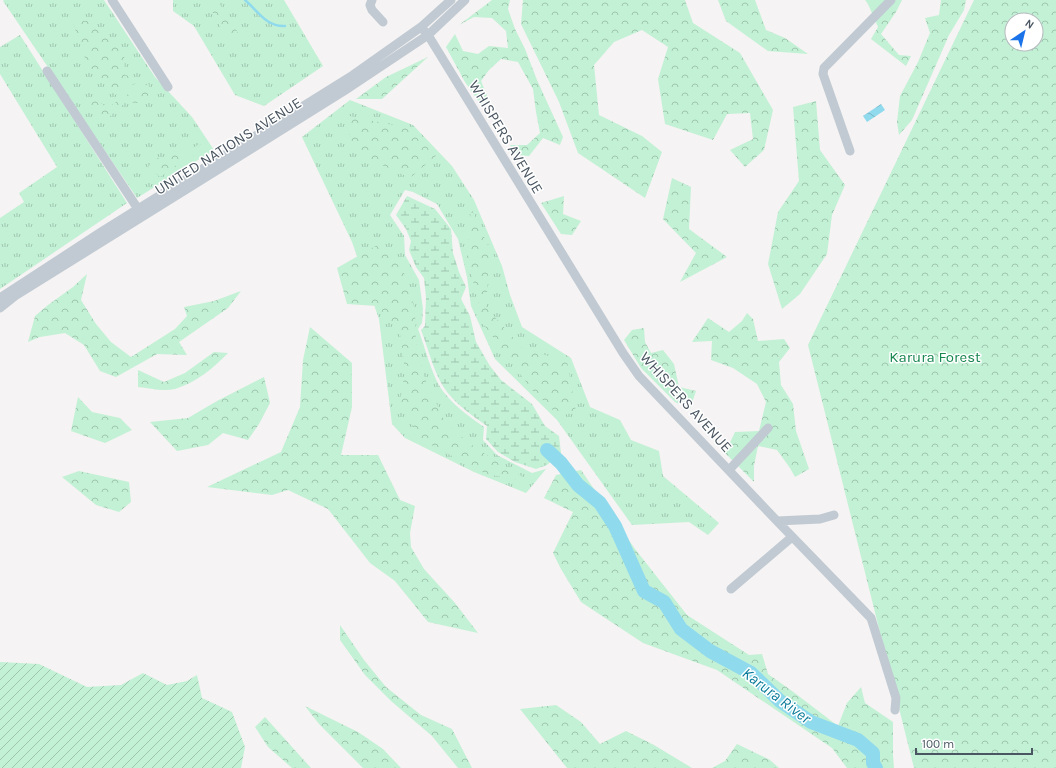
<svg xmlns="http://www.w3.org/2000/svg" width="1056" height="768" font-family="Karla,sans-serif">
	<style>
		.grass { fill: url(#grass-tufts) }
		.forest { fill: url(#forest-crowns); fill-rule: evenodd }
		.wetland { fill: url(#wetland-marsh) }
		.garden { fill: url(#garden-furrows) }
		.water { fill: url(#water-waves) }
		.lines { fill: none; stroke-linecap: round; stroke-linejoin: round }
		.stream { stroke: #90daee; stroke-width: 2.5 }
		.river { stroke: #90daee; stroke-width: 14 }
		.minor { stroke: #c1cad2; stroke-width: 9 }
		.labels { text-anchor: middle; stroke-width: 3; stroke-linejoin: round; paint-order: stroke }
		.street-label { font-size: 15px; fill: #4a5661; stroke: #fff }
		.park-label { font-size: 15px; fill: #17864f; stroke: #fff }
		.water-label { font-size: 16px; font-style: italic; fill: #0c7c9b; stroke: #fff }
	</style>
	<defs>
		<pattern id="grass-tufts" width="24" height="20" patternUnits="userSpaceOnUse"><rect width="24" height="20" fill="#c3f1d5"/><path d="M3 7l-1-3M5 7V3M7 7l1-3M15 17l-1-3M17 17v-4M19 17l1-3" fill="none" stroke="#a0c6b0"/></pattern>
		<pattern id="forest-crowns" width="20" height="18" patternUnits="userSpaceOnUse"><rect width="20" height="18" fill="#c3f1d5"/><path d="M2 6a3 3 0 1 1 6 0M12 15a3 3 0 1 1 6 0" fill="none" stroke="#a0c6b0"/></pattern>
		<pattern id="wetland-marsh" width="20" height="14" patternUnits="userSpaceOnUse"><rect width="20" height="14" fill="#c3f1d5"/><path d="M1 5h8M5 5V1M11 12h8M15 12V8" fill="none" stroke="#a0c6b0"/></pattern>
		<pattern id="garden-furrows" width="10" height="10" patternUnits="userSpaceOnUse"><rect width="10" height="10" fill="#c3f1d5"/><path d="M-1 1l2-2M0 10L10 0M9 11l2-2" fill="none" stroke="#a0c6b0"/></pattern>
		<pattern id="water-waves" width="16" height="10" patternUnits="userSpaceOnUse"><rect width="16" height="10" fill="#90daee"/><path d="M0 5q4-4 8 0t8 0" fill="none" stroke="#78b4c4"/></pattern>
	</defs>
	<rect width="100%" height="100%" fill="#f5f3f3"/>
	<!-- grass -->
	<path class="grass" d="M4,0H104L155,77L192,117L214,150L137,198L3,1Z
		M173,0H284L323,66L264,106L235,95L194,26L173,11Z
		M20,35L127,203L0,289V218L24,202L19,193L57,167L0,74V47Z
		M350,100L413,125L452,166L474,200L502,266L510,295L522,327L571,358L590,407L620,420L631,440L659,451L663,476L719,523L708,535L689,522L632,525L557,420L495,359L471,306L467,277L458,239L437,204L413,192L405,190L390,215L404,236L405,255L419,280L423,309L422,323L418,329C426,349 432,379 446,395C457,408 471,418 484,427L483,440L497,455L532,473L546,469L526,493L474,472L405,438L392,424L379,319L352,242L302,137Z"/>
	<!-- forest -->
	<path class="forest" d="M206,0H217L240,36L231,43L221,28Z
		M492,0H510L508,9L515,29L525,49L537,80L563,137L560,145L543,138L529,156L517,155L510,145H527L540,133L536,112L533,89L518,62L501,59L489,70L481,81L490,103L481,105L465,82L446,47L455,34L463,51L478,54L489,46L508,48L506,31L492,18L474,17L459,25Z
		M523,0H685L693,23L740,53L773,110L764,150L745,167L730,150L753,139L750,113L727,114L713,140L665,124L658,79L668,47L642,30L614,42L594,65L599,115L642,136L662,152L645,198L578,153L559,102L521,24Z
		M718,0H755L766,30L785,38L808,54L768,51L726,21Z
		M865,0H902L896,12L881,34L899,55L911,56L906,66L871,39L878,27L868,4Z
		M941,0H966L964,10L949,35L912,120L899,135L897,122L900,96L918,62L930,33L925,18L939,15Z
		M974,0H1056V768H914L808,345ZM1012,20H1036V44H1012Z
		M72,20L89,21L124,53L125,75L143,79L115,95L88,67Z
		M428,57L382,99H356L386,77Z
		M149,84L148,99L137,103L126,102L108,118L80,102L93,97L107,108L130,93Z
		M816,101L820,150L845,185L832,215L827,254L800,294L782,309L768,264L778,212L799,181L793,107Z
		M345,115L407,128L437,155L410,178L354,152Z
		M201,143L197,154L181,162L160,177L148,167L155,158H168L173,150L187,152Z
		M672,178L691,187L689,229L727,257L680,282L696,253L663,219Z
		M564,196L563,214L581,221L572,235L561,234L541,203Z
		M471,208L490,250L486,307L523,349L567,361L576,412L559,416L532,390L484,325L467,257Z
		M379,244L403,270L415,310L416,343L425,379L446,424L477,449L531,482L486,474L420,439L400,402L405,371L400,333L377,306L347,304L337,268Z
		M87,274L81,300L96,324L111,342L131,357L175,329L187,316L184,307L214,301L241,291L228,308L179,342L187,355L157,354L116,377L100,371L84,345L65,333L40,337L28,342L35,316L48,305L73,287Z
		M747,313L753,319L758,341L784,339L790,348L779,362L781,385L793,404L796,431L809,469L795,477L790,468L777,450L758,446L754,466V482L725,453L735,432L759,431L766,402L757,384L733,368L711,360L712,341L692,342L708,318L729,332L742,321Z
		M310,327L352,363V407L341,455H378L400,500L415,506L410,533L411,547L424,569L455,603L478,633L428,622L395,581L370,563L328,509L288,490L272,495L207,487L281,452L300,407L303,360Z
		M644,328L645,342L651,353L663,350L674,364L679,387L696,391L690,409L675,402L641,368L624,340L632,330Z
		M214,352L228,353C214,368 195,383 175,389C163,392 149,388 138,387V370L164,382L185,373Z
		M264,377L270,403L259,424L248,440L223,433L208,445L177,451L150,422L188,418L217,401Z
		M78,397L92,412L120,418L132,430L105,443L71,431Z
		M581,470L635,549L687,615L749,655L762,654L768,674L792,691L838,726L847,703L861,687L865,703L893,722V755L894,768H847L832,748L717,670L643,643L581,602L561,569L553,553L573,512L544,498L556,475Z
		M79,471L129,482L131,502L119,512L96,505L62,477Z
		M340,625L364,660L386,687L421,715L452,729L472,768H458L432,736L391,701L365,675L340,640Z
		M556,705L581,722L600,744L626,731L654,745L692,768H567L520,709Z
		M305,706L358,732L383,749L401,768H363L319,724Z
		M265,717L311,768H292L268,747L255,727Z
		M737,744L770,760L779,768H712L725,761Z"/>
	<!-- wetland -->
	<path class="wetland" d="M407,196L435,209L451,229L453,253L459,272L466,287L461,299L470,316L476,342L490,366L501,380L532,404L545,426L559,436L561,453L547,465L536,469L515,462L498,452L486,439L487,426C473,416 458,406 447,392C434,375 429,350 421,330L425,326L426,297L424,278L416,267L409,250L411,241L406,229L396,215Z"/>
	<!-- garden -->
	<path class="garden" d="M0,662L39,664L87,687L121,685L143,673L167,685L187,681L197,675L202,698L232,712L245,747L241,768H0Z"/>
	<!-- water -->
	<path class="water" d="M881,104L885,110L867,122L863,116Z"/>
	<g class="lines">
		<!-- stream -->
		<path class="stream" d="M245,0C258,11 266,27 285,26"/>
		<!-- river -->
		<path class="river" d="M547,450L561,463L578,485L600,503L615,526L644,591L664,602L681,629L710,651L751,673L780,701L811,722L858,740L873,753V763L876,768"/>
		<!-- minor -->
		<path class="minor" d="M112,0L168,87
			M372,0L370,5L372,10L383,22
			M421,27L428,35L623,353L639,376L777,521L871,618L896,698L895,710
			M47,71L138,209
			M850,151L823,74L824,68L891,0
			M0,298L101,232L353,75L421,27L451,0
			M0,308L15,296L344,91L428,35L465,0
			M729,470L768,428
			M777,521L820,519L834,515
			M731,589L792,537"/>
	</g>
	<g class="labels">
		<!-- street labels -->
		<g class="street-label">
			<text transform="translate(506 137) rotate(59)" y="5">WHISPERS AVENUE</text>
			<text transform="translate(228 146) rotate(-32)" y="5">UNITED NATIONS AVENUE</text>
			<text transform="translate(686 402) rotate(48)" y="5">WHISPERS AVENUE</text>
		</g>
		<!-- park labels -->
		<g class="park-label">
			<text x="935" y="362">Karura Forest</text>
		</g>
		<!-- water labels -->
		<g class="water-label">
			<text transform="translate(777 695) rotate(37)" y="6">Karura River</text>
		</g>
	</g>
	<!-- north arrow -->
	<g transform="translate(1024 32) rotate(35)"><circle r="19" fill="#ffffff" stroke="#b7bbc0"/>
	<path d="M0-3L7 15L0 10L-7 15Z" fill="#1a73e8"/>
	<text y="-6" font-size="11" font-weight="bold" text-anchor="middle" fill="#4a5661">N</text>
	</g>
	<!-- scale -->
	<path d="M916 748v6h116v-6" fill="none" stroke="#4a5661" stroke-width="2"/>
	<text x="922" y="748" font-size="12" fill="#4a5661" stroke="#ffffff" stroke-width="3" paint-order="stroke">100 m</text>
</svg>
